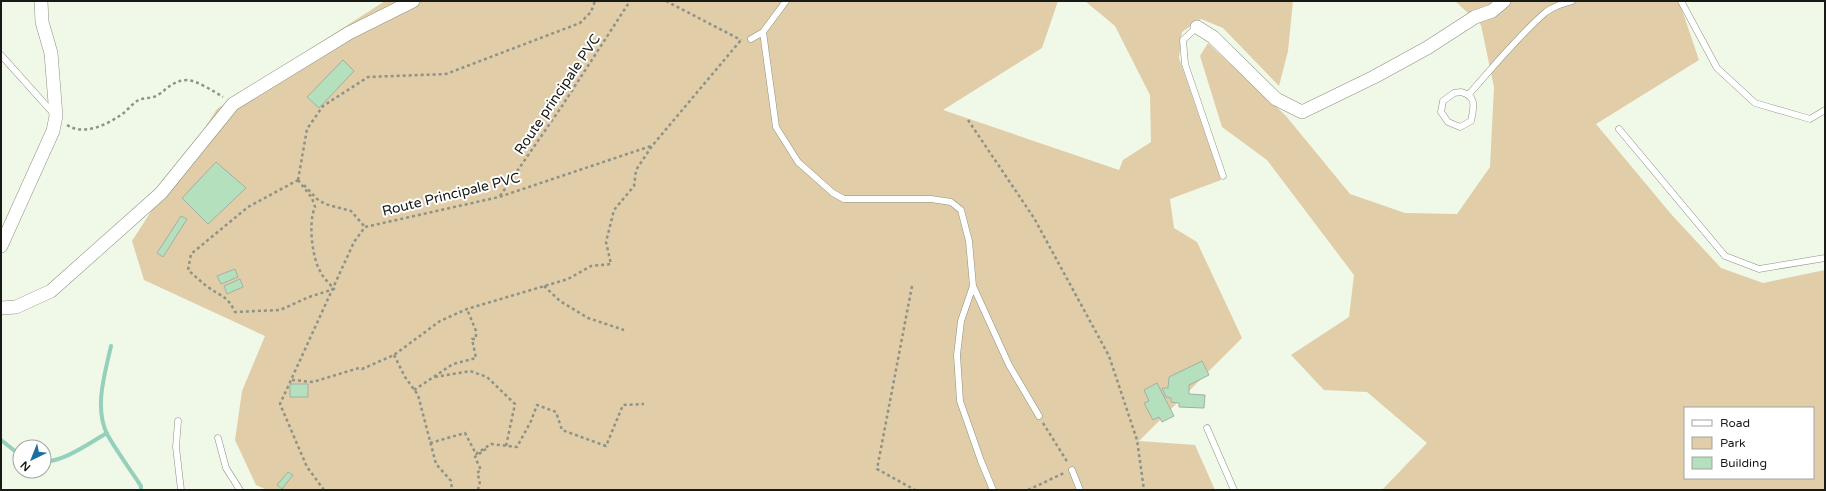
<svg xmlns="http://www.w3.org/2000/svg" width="1826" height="491" font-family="'Varela Round',sans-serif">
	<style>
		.green { fill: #e1cda8; fill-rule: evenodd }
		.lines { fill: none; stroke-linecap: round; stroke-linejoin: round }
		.stream { stroke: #95d0bd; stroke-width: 4 }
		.building { fill: #b5e0bd; stroke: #a3b0a5 }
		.lane-casing { stroke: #8c9284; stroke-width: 7 }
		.street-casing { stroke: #8c9284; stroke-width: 14 }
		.path { stroke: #8d9387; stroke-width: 2.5; stroke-dasharray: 3 3; stroke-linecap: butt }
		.lane { stroke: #fff; stroke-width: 6 }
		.street { stroke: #fff; stroke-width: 13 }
		.labels { text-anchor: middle; stroke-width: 4; stroke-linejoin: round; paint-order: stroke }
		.street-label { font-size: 14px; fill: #181b15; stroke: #fff }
	</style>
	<rect width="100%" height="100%" fill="#f0f8e8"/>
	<!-- green -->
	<path class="green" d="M385,1H1058L1042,48L943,110L1119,170L1123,160L1151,142L1150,95L1115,26L1085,1H1293L1288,51L1279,86L1223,28L1201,19L1182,32L1179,58L1221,180L1170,199L1174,228L1197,242L1242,338L1139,441L1195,445L1215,490H267L256,485L235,440L242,391L265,336L144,280L132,241L217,109Z
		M1455,1H1679L1699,60L1596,124L1671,214L1721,268L1763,283L1825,270V490H1382L1427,443L1367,392L1324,390L1291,355L1349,317L1354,275L1267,160L1222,127L1200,56L1208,43L1286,116L1350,194L1405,213L1457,214L1490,167L1494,87L1481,25ZM1685,408H1813V478H1685Z"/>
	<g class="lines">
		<!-- stream -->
		<path class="stream" d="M111,346C105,373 94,407 107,434C117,452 130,469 141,486V490
			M1,440L20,455
			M44,461C62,463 91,442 107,433"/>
	</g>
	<!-- building -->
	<path class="building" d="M343,60L354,71L319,108L307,97Z
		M216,162L246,188L208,224L182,198Z
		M181,216L187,219L163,257L157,253Z
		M235,269L238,277L221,284L217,276Z
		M240,279L243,287L227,294L224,286Z
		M1202,361L1209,375L1189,385V394L1205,395L1204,408L1179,407V403L1171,402V398L1166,397L1162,388H1168L1169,377Z
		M1157,383L1174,416L1162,422L1159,417L1153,420L1144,403L1149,401L1144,390Z
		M290,384H308V397H290Z
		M288,472L293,475L282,489L277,485Z"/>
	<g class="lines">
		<defs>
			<path id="lane" d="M1681,1L1717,68L1755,103L1810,119L1825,110
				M1197,27L1183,40L1185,64L1223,176
				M763,32L776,127L798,162L833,193L844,199H931L951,202L961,210L969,241L973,286
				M751,39L763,32L786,1
				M1,55L53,113
				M1461,92C1477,96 1474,107 1471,121L1460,127L1448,122L1441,112L1443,101L1454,93Z
				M1469,94C1493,67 1519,35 1546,12C1553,7 1563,3 1572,1
				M1619,129L1725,256L1759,269L1825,258
				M178,421L176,447L181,490
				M1207,428L1234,490
				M218,438L226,468L240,490
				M1072,470L1080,490
				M993,490L981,461L960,401L957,355L961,321L973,286L1009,365L1039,416"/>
			<path id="street" d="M1197,27L1213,37L1276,99L1302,112L1374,77L1427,48L1475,17L1492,11L1504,1
				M1,246L53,131L56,116L51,53L42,22L41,1
				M1,308L16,307L51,291L161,193L233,104L349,33L413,1"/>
		</defs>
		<!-- lane casing -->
		<use href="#lane" class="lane-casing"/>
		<!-- street casing -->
		<use href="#street" class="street-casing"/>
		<!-- path -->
		<path class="path" d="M666,1L741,40
			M968,120L1034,218L1109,356L1137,440L1144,490
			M67,125C84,136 106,125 121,115C127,111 131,105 137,101C143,97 152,99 158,95C168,88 173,81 187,80C196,80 215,92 223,97
			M298,180L312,198L315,207C308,222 312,257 320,271C323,278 329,283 334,289L309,297L280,310L235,312C227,295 221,297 208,287C201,282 195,276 188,270L191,254L248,207Z
			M298,180L307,129L323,106L368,77L446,74L580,23L591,12L595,1
			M304,185L317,199L325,204L351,211L365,227
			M500,196L562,106L630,1
			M544,286L560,301L588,318L624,330
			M912,286L877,469L915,490
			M394,355L405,377L418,395L436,464L451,481L452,490
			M435,377L470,371L487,377L515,404L506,446
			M292,380L313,382L359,368L362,369L394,355L440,321L467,309L568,279L591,266L611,264L606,242L614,210L634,186L636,170L652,146L741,40H743
			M414,390L453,364L476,358L472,339H476V331L467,309
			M1043,423L1068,463
			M430,443L465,433L476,454L491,444L517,447L531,421L537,405L556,412L562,430L606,446L623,405L644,404
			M324,490L307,467L280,404L354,242L365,227L499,197L651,146
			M478,490L480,481L477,473L481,470L475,457L486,449
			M1028,490L1064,473"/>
		<!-- lane -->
		<use href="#lane" class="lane"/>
		<!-- street -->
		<use href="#street" class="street"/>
	</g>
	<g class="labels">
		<!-- street labels -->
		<g class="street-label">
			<text transform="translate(557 94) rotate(-56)" y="5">Route principale PVC</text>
			<text transform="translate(451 194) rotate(-14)" y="5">Route Principale PVC</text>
		</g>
	</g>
	<!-- border -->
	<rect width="1826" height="491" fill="none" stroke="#181b15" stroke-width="4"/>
	<!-- legend -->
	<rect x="1684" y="407" width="130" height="72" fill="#ffffff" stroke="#a3a4a1"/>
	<rect x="1692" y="420" width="20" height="6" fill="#ffffff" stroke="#a3a4a1"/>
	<text x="1720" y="427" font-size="12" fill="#181b15">Road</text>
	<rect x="1692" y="437" width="20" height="12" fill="#e1cda8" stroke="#a3a4a1"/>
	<text x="1720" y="447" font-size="12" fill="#181b15">Park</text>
	<rect x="1692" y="457" width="20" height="12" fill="#b5e0bd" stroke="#a3a4a1"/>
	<text x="1720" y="467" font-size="12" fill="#181b15">Building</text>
	<!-- north arrow -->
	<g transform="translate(32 459) rotate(223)"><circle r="19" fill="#ffffff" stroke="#a3a4a1"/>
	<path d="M0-3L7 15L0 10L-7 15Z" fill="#1c6fa0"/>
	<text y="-6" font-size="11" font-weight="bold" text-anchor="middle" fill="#181b15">N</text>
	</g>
</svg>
